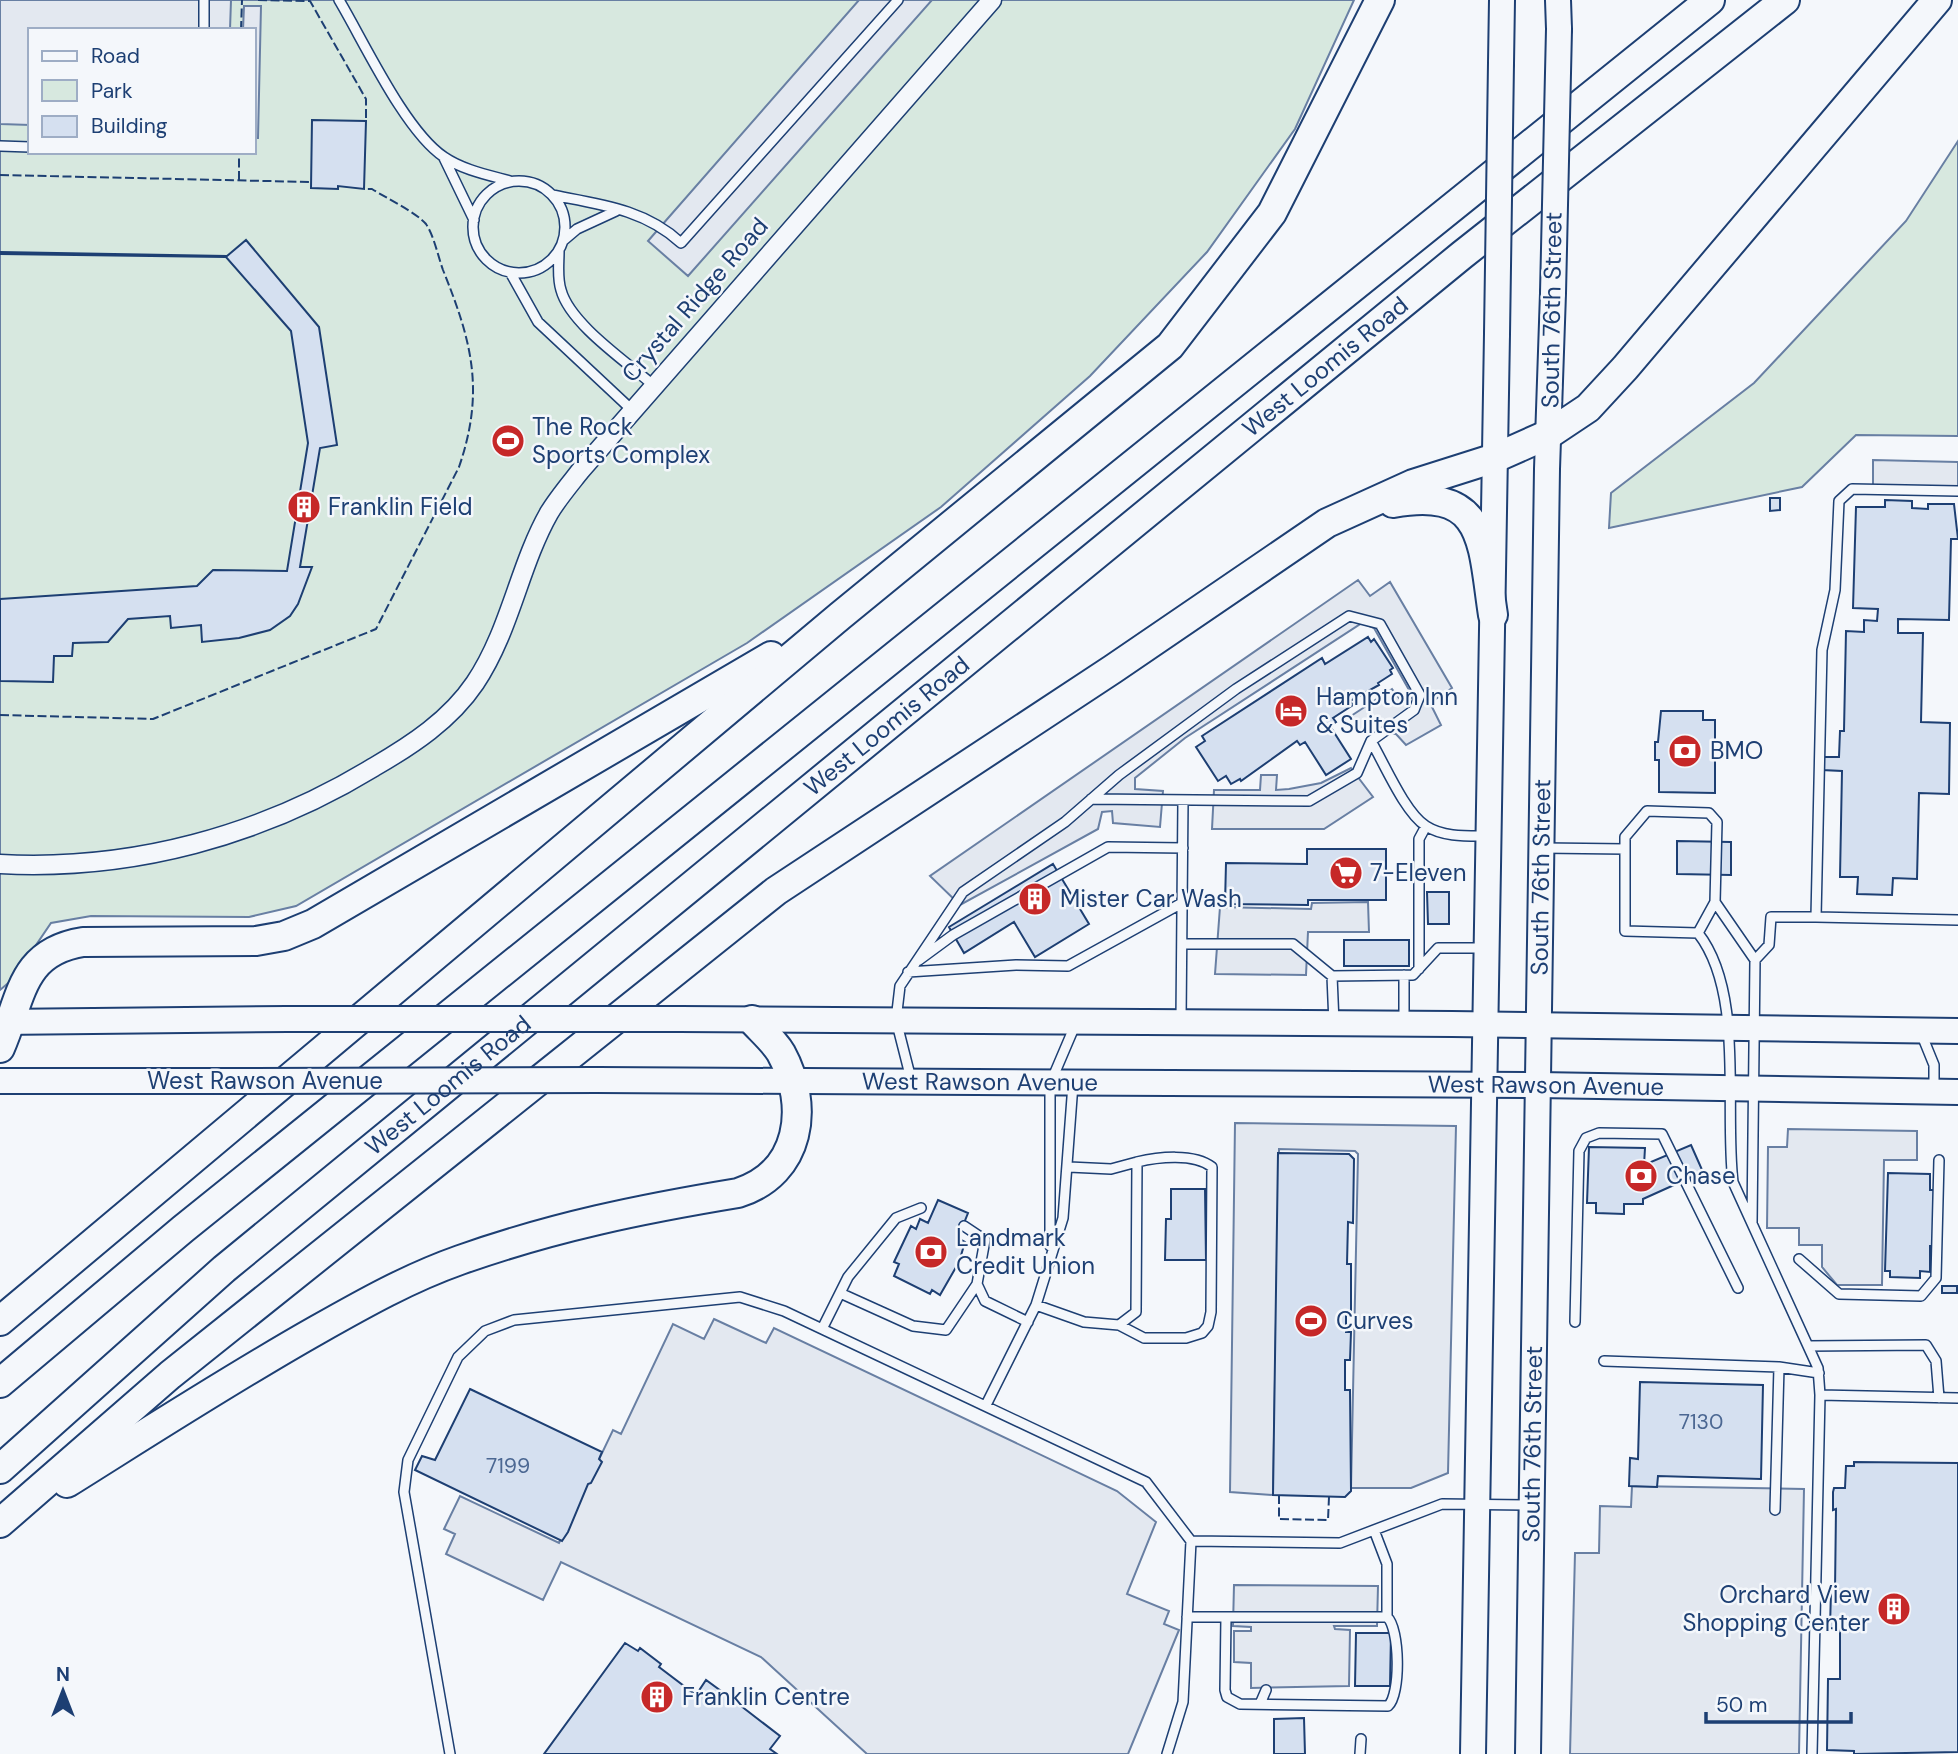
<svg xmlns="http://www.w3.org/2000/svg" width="1958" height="1754" font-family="'DM Sans',sans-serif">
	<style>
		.green { fill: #d7e8df; stroke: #687fa3; stroke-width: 2; fill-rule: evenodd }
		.parking { fill: #e3e8f0; stroke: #687fa3; stroke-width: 2 }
		.building { fill: #d5e0f0; stroke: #1d3f73; stroke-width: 2 }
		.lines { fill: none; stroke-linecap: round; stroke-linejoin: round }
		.lane-casing { stroke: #1d3f73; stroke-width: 12 }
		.street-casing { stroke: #1d3f73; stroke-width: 21 }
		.secondary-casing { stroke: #1d3f73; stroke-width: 28 }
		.primary-casing { stroke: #1d3f73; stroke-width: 32 }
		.lane { stroke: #f4f7fb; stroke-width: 9 }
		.street { stroke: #f4f7fb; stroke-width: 18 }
		.secondary { stroke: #f4f7fb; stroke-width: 24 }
		.primary { stroke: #f4f7fb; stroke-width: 28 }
		.secondary-bridge-casing { stroke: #1d3f73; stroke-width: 28; stroke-linecap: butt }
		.secondary-bridge { stroke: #f4f7fb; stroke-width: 24 }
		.fence { stroke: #1d3f73; stroke-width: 2; stroke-dasharray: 9 3.5; stroke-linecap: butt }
		.labels { text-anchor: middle; stroke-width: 5; stroke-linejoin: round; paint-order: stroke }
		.number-label { font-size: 21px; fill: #4b6792 }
		.street-label { font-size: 24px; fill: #1d3f73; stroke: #f4f7fb }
		.poi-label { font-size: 24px; fill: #1d3f73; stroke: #f4f7fb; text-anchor: start }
	</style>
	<rect width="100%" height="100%" fill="#f4f7fb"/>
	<!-- green -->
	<path class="green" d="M0,0H1354L1295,129L1207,252L1090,376L941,507L747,643L296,906L249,917L91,916L51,923L13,979L0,990ZM30,30H254V152H30Z
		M1958,141V436L1856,435L1802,487L1609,528L1611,493L1754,383L1906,221Z"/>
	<!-- parking -->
	<path class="parking" d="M0,0H231L230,30H30V125L0,124Z
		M859,0H932L688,276L648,241Z
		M244,6H261L258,138H254V30H243Z
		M1873,460L1958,462V491L1873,488Z
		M1358,580L1370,596L1390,582L1452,688L1430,703L1441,725L1406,745L1396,734L1360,731L1351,716L1392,689L1403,703L1413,697L1374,628L1362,623L1185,738L1135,778V789L1163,791L1160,827L1113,823L1112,811L1102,812L1098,829L960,905L930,876Z
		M1351,768L1373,797L1324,829H1212L1214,790H1260L1261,775H1277L1276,790L1289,789L1321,783Z
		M1368,902L1369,932H1308L1306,975L1215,974L1220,907L1311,909L1312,903Z
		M1235,1123L1456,1126L1448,1473L1411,1488H1351L1358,1154L1355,1151L1279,1149L1273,1495L1230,1492Z
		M1788,1129L1917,1131V1160H1884L1882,1285H1837L1822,1267V1245H1799V1228H1767L1768,1147H1787Z
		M714,1319L766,1343L774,1328L1117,1491L1156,1522L1127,1594L1169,1611L1164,1624L1179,1630L1128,1754H867L761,1657L561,1562L543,1600L446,1554L455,1534L444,1529L460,1496L559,1543L613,1430L621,1434L673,1324L704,1339Z
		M1632,1486L1804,1489L1799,1754H1570L1575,1553H1599L1600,1506L1631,1507Z
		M1234,1585L1378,1586L1377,1626H1334L1335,1629L1350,1630L1349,1686L1251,1688V1663L1234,1662V1631H1251V1627L1233,1626Z"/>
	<!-- building -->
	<path class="building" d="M312,120L366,121L364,189L338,186V189L311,188Z
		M246,240L319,327L337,445L320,448L300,567H312L298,604L290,616L270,630L239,638L202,642L201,625L171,628L170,616L128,619L108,642L73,643L72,656H54L53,682L0,681V599L197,586L213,570L287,571L308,443L291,331L226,257L0,254V252L227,256Z
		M1770,498H1780V510L1770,511Z
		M1885,500L1912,501V508L1928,509V504H1954L1958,539H1951L1949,620L1898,619V633H1923L1921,722L1950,723L1949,794L1919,793L1917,879L1893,878L1892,895L1857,894L1858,877H1840L1842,771L1822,770V757H1839L1840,731H1844L1846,631L1864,632V620L1877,621L1878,609L1853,608L1856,507H1885Z
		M1368,637L1371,642L1374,639L1393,668L1390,670L1392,674L1378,683L1379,685L1350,701L1353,705L1333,718L1336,722L1330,726L1351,759L1326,775L1305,742L1300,745L1297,741L1241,781L1240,779L1231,784L1226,776L1218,781L1196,747L1205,741L1202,736L1322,658L1325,664Z
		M1661,711H1703V720H1715V793L1659,792V760H1655V742H1658Z
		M1677,841L1731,842V875L1677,874Z
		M1307,849H1386V900H1308V905L1225,904L1226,863L1307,864Z
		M1053,864L1089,924L1035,957L1014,922L964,953L949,927Z
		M1427,892H1449V924H1428Z
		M1344,940H1409V966H1344Z
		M1691,1145L1703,1172L1643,1199V1204H1624V1214L1596,1213V1203H1587L1589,1147L1645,1148L1644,1165Z
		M1278,1153L1349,1154L1354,1159L1353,1223L1348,1222L1347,1264H1351V1311H1346V1332H1351L1350,1360H1345V1390H1350L1351,1491L1345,1497L1273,1495Z
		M1888,1173L1930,1174V1190H1935L1933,1246H1930V1272L1920,1271V1278L1890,1277V1271H1885Z
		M1171,1189H1205L1206,1260H1165L1166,1219H1171Z
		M938,1200L968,1213L958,1238L965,1242L959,1262L940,1295L932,1290L930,1294L894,1276L899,1264L894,1262L911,1226L916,1229L920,1219L928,1223Z
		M1942,1286H1957V1293H1942Z
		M1640,1382L1763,1385L1761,1479L1658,1476L1657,1487L1629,1486L1630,1458L1638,1459Z
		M470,1389L602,1452L599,1459L602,1462L591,1483L588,1484L568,1532L562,1541L415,1470L422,1456L435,1460Z
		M1854,1462L1958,1463V1752L1854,1754V1751L1827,1750L1828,1679H1840V1629L1830,1628L1831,1590H1835L1836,1509L1833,1510V1492L1834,1488H1845L1846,1466H1854Z
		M1356,1633H1391L1390,1686H1355Z
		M625,1643L638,1651L640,1648L661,1664L659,1667L696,1695L706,1680L732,1699L780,1736L770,1749L777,1754H544Z
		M1304,1718L1305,1754H1274V1719Z"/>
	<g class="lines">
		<defs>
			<path id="lane" d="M339,0C364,42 405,131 444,157C463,170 488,175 510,181
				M204,30V0
				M0,146L30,147
				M444,158L474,220
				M473 227a46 46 0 1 1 92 0a46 46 0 1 1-92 0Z
				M552,195C598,204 645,209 681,243L898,0
				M564,240L577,229L616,211
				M559,251C559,264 557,278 561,290C570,324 627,362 653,385
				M510,272L538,322L632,410
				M1371,741C1384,763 1405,813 1426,826C1443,837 1466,836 1486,836
				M1543,848L1625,849
				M1816,917L1958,920
				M1698,933L1715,902
				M1182,944H1293L1332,976L1413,975L1438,948H1486
				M919,960L953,935L1108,847L1183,848
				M1755,960L1715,902L1717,822L1709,813L1647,811L1625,837V931L1698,933C1745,993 1724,1107 1733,1182L1818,1368L1820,1395L1958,1398
				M1419,969V839L1426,826
				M908,972L1016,965L1068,966L1182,903
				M1332,976L1334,1023
				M1181,1020L1183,800
				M1404,1022V975
				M1921,1033L1934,1065V1090
				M911,1079L896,1020L900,986L963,892L1065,822L1119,775L1236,689L1349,616L1380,624L1420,695L1414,710L1371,741L1357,773L1309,801L1091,799
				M1752,1223L1755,960L1769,945L1771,917H1816L1822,650L1835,590L1839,501L1852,489L1958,491
				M1050,1246V1084L1076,1023
				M1799,1259L1839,1294L1921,1296L1936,1278L1939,1160
				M977,1284L985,1301L1028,1322
				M840,1293L913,1326L946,1330L977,1284L985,1240L964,1226
				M1036,1305L1084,1322L1119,1325L1136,1312L1137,1162L1111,1169L1069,1167
				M1575,1322L1579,1151L1586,1138L1599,1133L1662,1134L1738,1288
				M1119,1325L1144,1338H1186L1202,1333L1208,1326L1211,1312L1212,1167C1194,1153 1158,1157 1137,1162
				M822,1329L848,1277L896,1218L921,1208
				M1808,1346L1926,1345L1936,1361L1939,1398
				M1604,1361L1779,1367L1819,1373
				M986,1405L1036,1305L1063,1218L1073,1084
				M1775,1510L1779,1367
				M1191,1541L1340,1543L1442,1504L1531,1505
				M1187,1617H1387V1564L1374,1530
				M1226,1617L1225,1690L1227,1697L1240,1704L1388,1706C1401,1695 1400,1628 1387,1617
				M1260,1704L1266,1690
				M450,1754L404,1492L408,1460L458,1357L485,1331L514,1320L740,1297L784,1311L1146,1482L1191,1541L1183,1702L1167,1754
				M1360,1754L1361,1739
				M1812,1754L1820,1395"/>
			<path id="street" d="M0,864C132,871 261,836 374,767C412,745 450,720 475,683C510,631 519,566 549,513C558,498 570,484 581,470L992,0"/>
			<g id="secondary">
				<path d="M1558,0L1559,29"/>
				<path d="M1501,63L1502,0"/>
				<path d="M680,1019L1452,1024L1958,1031"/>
				<path d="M0,1022L287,1019"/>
				<path id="s1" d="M598,1080L1538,1085L1958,1092"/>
				<path d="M0,1081H213"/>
				<path d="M1473,1754L1497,334"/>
				<path id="s2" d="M1528,1754L1547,469L1553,293"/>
			</g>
			<g id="primary">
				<path d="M1393,503C1487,486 1482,544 1493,615"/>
				<path d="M0,1048C22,998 20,952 83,942L256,941L284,936L313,924L771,656"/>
				<path d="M0,1321L840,616L1170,346L1272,213L1380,0"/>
				<path d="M0,1383L183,1229L1710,0"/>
				<path id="s3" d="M0,1469L224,1269L1462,255L1785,0"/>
				<path d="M67,1483C150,1431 232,1378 317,1330C363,1304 409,1278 460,1260C553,1227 641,1209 738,1193C801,1173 810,1106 781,1053C774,1041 761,1030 752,1020"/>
				<path d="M0,1523L170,1375L776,891L1113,669L1327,523L1413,484L1495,458L1549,434L1588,408L1625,368L1937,0"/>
			</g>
		</defs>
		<!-- lane casing -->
		<use href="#lane" class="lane-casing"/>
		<!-- street casing -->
		<use href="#street" class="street-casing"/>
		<!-- secondary casing -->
		<use href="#secondary" class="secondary-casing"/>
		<!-- primary casing -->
		<use href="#primary" class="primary-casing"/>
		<!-- lane -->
		<use href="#lane" class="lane"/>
		<!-- street -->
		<use href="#street" class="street"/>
		<!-- secondary -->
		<use href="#secondary" class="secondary"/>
		<!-- primary -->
		<use href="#primary" class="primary"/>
		<defs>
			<path id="secondary-bridge" d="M1553,293L1559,29
				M1497,334L1501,63
				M287,1019H680
				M213,1081L598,1080"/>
		</defs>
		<!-- secondary-bridge casing -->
		<use href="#secondary-bridge" class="secondary-bridge-casing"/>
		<!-- secondary-bridge -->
		<use href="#secondary-bridge" class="secondary-bridge"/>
		<!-- fence -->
		<path class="fence" d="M258,0L310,1L366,99V121
			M241,30L242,0
			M0,175L311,182
			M239,180V152
			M0,715L153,719L376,629L459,467C485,391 472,342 443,270C438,256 434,236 426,224C417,213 386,198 372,189H364
			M1279,1495V1519L1328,1520L1329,1497"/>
	</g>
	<!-- icons -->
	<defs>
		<symbol id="stadium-disc" viewBox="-11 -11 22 22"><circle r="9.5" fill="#c62828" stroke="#f4f7fb"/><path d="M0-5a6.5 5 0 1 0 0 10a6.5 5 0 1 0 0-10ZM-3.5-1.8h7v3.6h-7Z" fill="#fff"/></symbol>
		<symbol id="building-disc" viewBox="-11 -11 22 22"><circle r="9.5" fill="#c62828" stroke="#f4f7fb"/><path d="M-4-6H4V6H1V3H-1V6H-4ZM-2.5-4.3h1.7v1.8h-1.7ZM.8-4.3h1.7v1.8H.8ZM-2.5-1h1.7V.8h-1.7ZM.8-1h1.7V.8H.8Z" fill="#fff"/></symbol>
		<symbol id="hotel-disc" viewBox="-11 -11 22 22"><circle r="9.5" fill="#c62828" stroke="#f4f7fb"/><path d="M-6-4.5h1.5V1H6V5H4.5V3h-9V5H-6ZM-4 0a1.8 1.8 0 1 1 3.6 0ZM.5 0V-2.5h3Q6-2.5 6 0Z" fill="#fff"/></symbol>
		<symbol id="bank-disc" viewBox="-11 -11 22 22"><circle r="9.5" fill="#c62828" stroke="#f4f7fb"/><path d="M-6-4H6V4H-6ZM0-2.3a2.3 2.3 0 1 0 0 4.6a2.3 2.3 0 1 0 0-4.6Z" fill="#fff"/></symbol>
		<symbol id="supermarket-disc" viewBox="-11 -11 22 22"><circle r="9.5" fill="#c62828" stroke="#f4f7fb"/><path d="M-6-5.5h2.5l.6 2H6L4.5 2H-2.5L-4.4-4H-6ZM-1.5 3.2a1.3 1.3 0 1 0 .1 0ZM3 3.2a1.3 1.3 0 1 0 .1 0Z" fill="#fff"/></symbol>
	</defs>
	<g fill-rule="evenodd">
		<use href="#stadium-disc" x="489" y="422" width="38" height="38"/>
		<use href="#building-disc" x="285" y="488" width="38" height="38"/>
		<use href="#hotel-disc" x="1272" y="692" width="38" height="38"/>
		<use href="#bank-disc" x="1666" y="732" width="38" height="38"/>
		<use href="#supermarket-disc" x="1327" y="854" width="38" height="38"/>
		<use href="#building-disc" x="1016" y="880" width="38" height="38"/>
		<use href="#bank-disc" x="1622" y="1157" width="38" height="38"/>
		<use href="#bank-disc" x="912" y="1233" width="38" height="38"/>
		<use href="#stadium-disc" x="1292" y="1302" width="38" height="38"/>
		<use href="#building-disc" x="1875" y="1590" width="38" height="38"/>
		<use href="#building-disc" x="638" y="1678" width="38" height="38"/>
	</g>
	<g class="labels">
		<!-- number labels -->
		<g class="number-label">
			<text x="1701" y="1429">7130</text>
			<text x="508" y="1473">7199</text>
		</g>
		<!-- street labels -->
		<g class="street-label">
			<text transform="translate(695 300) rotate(-49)" y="8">Crystal Ridge Road</text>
			<text transform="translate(1552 310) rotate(-89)" y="8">South 76th Street</text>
			<text dy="8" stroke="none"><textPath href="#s3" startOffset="1724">West Loomis Road</textPath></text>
			<text dy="8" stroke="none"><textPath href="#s3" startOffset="1157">West Loomis Road</textPath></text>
			<text dy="8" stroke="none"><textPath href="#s2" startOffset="877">South 76th Street</textPath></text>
			<text x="265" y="1089">West Rawson Avenue</text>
			<text dy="8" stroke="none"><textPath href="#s1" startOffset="382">West Rawson Avenue</textPath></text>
			<text dy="8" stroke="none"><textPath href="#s3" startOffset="590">West Loomis Road</textPath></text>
			<text dy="8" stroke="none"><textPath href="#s1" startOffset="948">West Rawson Avenue</textPath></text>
			<text dy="8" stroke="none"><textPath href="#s2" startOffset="310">South 76th Street</textPath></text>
		</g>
		<!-- poi labels -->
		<g class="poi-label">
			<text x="532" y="435">The Rock<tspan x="532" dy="28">Sports Complex</tspan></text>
			<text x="328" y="515">Franklin Field</text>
			<text x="1316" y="705">Hampton Inn<tspan x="1316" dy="28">&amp; Suites</tspan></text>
			<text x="1710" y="759">BMO</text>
			<text x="1370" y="881">7-Eleven</text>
			<text x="1060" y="907">Mister Car Wash</text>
			<text x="1666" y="1184">Chase</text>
			<text x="956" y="1246">Landmark<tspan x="956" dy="28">Credit Union</tspan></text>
			<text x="1336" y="1329">Curves</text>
			<text x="1870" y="1603" text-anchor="end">Orchard View<tspan x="1870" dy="28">Shopping Center</tspan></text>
			<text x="682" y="1705">Franklin Centre</text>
		</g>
	</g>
	<!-- legend -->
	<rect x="28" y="28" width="228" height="126" fill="#f4f7fb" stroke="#9eadc5" stroke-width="2"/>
	<rect x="42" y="51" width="35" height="10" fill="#f4f7fb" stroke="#9eadc5" stroke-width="2"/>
	<text x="91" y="63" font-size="21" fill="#1d3f73">Road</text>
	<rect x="42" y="80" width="35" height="21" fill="#d7e8df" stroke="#9eadc5" stroke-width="2"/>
	<text x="91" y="98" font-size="21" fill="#1d3f73">Park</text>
	<rect x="42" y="116" width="35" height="21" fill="#d5e0f0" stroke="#9eadc5" stroke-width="2"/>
	<text x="91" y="133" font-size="21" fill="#1d3f73">Building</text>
	<!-- north arrow -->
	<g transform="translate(63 1691)" stroke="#f4f7fb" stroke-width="5" paint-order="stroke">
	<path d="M0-5L12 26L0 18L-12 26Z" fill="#1d3f73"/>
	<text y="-10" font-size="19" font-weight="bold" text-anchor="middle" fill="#1d3f73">N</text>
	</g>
	<!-- scale -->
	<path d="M1706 1712v10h145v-10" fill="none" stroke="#1d3f73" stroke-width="3.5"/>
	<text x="1716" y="1712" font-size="21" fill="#1d3f73" stroke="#f4f7fb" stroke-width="5" paint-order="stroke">50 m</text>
</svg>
